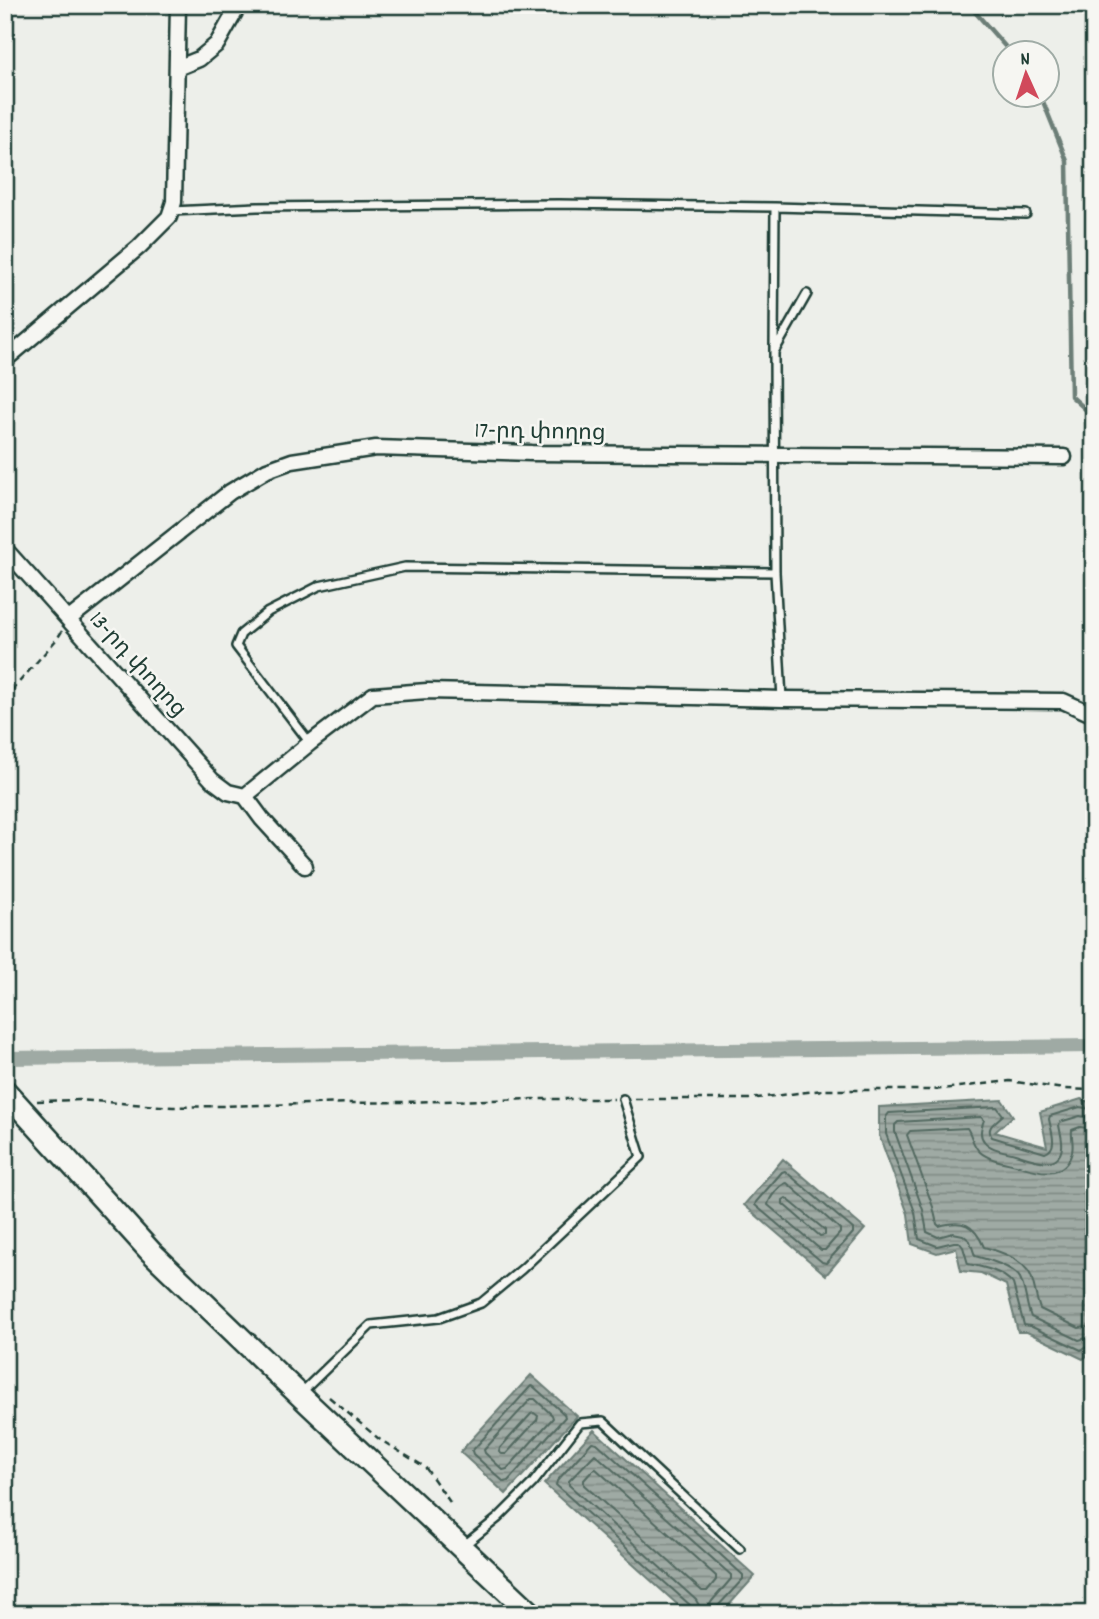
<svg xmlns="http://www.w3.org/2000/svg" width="1099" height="1619" font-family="Dekko,'Noto Sans Armenian',sans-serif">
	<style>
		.water { fill: url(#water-rules); stroke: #6c7e77; stroke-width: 2 }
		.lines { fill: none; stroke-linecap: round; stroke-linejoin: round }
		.shore { stroke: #526961; stroke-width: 2 }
		.stream { stroke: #6c7e77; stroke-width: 4.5 }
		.canal { stroke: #9faaa4; stroke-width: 14 }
		.service-casing { stroke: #1f3d34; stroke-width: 12 }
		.minor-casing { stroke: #1f3d34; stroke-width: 19 }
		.secondary-casing { stroke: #1f3d34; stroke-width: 26 }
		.path { stroke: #1f3d34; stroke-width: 2.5; stroke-dasharray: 7 5; stroke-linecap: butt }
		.service { stroke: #f6f6f2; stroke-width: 7 }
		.minor { stroke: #f6f6f2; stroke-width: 14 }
		.secondary { stroke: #f6f6f2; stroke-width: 21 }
		.labels { text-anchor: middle; stroke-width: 5; stroke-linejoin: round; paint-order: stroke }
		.street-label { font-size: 23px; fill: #1f3d34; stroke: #f6f6f2 }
	</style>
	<defs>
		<pattern id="water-rules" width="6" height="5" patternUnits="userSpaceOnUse" patternTransform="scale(1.75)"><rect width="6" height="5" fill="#9faaa4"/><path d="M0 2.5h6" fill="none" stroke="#818c86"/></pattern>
	</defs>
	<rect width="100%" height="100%" fill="#edefea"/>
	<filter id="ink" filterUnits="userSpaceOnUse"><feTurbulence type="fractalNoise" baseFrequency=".0143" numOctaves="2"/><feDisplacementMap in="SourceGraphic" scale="14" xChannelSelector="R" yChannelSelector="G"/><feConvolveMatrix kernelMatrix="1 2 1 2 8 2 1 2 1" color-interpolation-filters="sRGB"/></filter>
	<g filter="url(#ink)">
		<!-- water -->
		<path class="water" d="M1081,1099L1094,1104V1350L1083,1359L1027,1332H1018L1006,1285L981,1273L961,1271L956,1248L937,1253L912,1244L908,1214L879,1135V1107L1002,1100L1013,1116L995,1132L1047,1147L1040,1112Z
			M783,1159L865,1229L826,1275L744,1205Z
			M531,1375L577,1416L506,1494L460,1452Z
			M594,1430L755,1576L721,1614H688L544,1484Z"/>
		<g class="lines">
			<!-- shore -->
			<path class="shore" d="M1094,1110L1080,1107L1050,1116L1049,1119C1051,1131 1059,1148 1045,1153L992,1137C985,1127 996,1122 1003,1115L997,1107L889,1113L886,1117V1134L915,1212L919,1239L937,1246L954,1242H959L963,1247L968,1264C983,1267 1003,1271 1013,1284L1024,1325L1030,1326L1081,1350L1089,1346L1094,1345
				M1094,1119L1080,1116L1060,1122L1059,1125C1060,1132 1063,1140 1062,1147C1059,1172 1029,1158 1015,1154C1005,1151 991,1150 984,1141C979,1135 981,1128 984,1120L981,1117L898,1122L895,1125V1132L923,1210L927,1232L938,1237L953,1233L963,1235L970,1241L975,1256C987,1259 1014,1267 1020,1278C1026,1290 1026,1305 1031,1317L1079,1340L1094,1336
				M1094,1129L1080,1127L1072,1130C1071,1137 1074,1144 1072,1152C1064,1181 1036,1171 1016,1165C1004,1162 989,1160 980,1152C972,1145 972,1135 967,1128L910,1131L907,1135L933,1207L937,1224L939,1226C963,1219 974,1224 984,1247C999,1251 1024,1260 1031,1276C1035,1287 1036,1299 1040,1309L1079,1328L1094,1326
				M785,1171L853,1229V1233L826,1263L822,1262L755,1205L756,1202L782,1172Z
				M787,1183L840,1229V1233L825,1250H821L768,1205C769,1198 780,1184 787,1183Z
				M786,1198L825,1230V1235L820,1236L783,1204V1200Z
				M531,1386L534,1387L564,1414L565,1417L508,1481L504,1482L473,1454L472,1451Z
				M531,1399H535L552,1415L553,1418L507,1469L503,1470L485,1453L484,1450Z
				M534,1413L538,1416L537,1420L506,1454H502L499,1452L500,1448L531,1414Z
				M595,1454L731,1575V1579L712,1601L706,1611H702L696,1600L569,1485V1481Z
				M596,1469L716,1576V1580L707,1591H702L584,1485V1480L593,1470Z
				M692,1614L690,1605L556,1485L557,1481L592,1442L597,1443L743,1575V1579L718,1606L716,1614"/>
			<!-- stream -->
			<path class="stream" d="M969,5L1010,52
				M1040,94L1067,161L1071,396L1094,417"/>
			<!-- canal -->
			<path class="canal" d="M5,1058L1094,1046"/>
			<defs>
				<path id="service" d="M172,211L257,207L559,204L775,207L1026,214
					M774,351L775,207
					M782,699L775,572L774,352L807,294
					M310,743L236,646L241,634L268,612L319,586L405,567L775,572
					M300,1394L371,1325L439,1318L481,1303L522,1269L641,1157L623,1099
					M462,1547L498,1518L533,1483L580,1423L603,1421L740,1549"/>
				<path id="minor" d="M177,68L199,59L217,44L239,5
					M5,360L139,247L169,217L174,202L178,5
					M5,549L212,780L228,792L245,796
					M69,619L230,492L267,470L292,461L376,448L532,453L1064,457
					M245,796L310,743L373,695L427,691L782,699L1063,701L1094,715
					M245,796L262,819L305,866"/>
				<path id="secondary" d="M5,1091L151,1252L309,1404L532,1614"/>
			</defs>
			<!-- service casing -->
			<use href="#service" class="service-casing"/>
			<!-- minor casing -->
			<use href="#minor" class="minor-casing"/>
			<!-- secondary casing -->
			<use href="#secondary" class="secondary-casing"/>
			<!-- path -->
			<path class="path" d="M5,701L13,689L57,639L62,631
				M635,1099H749L823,1090H933L1010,1081L1063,1089L1094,1090
				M37,1101L79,1100L173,1107L535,1099H614
				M329,1397L379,1439L425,1467L452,1505"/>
			<!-- service -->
			<use href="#service" class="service"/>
			<!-- minor -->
			<use href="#minor" class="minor"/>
			<!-- secondary -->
			<use href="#secondary" class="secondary"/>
		</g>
	</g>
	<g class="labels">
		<!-- street labels -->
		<g class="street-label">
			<text transform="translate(540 430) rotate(1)" y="8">17-րդ փողոց</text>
			<text transform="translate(139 663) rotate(48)" y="8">13-րդ փողոց</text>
		</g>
	</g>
	<!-- margin -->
	<rect width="1099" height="1619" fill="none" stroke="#f6f6f2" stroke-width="28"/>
	<rect x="14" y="14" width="1071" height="1591" fill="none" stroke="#1f3d34" stroke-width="2.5" filter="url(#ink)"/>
	<!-- north arrow -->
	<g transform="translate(1026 74) rotate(357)"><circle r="33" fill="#f6f6f2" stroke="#a0aca6" stroke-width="2"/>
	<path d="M0-5L12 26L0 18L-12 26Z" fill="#d1495b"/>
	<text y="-10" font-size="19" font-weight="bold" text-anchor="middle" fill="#1f3d34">N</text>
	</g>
</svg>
